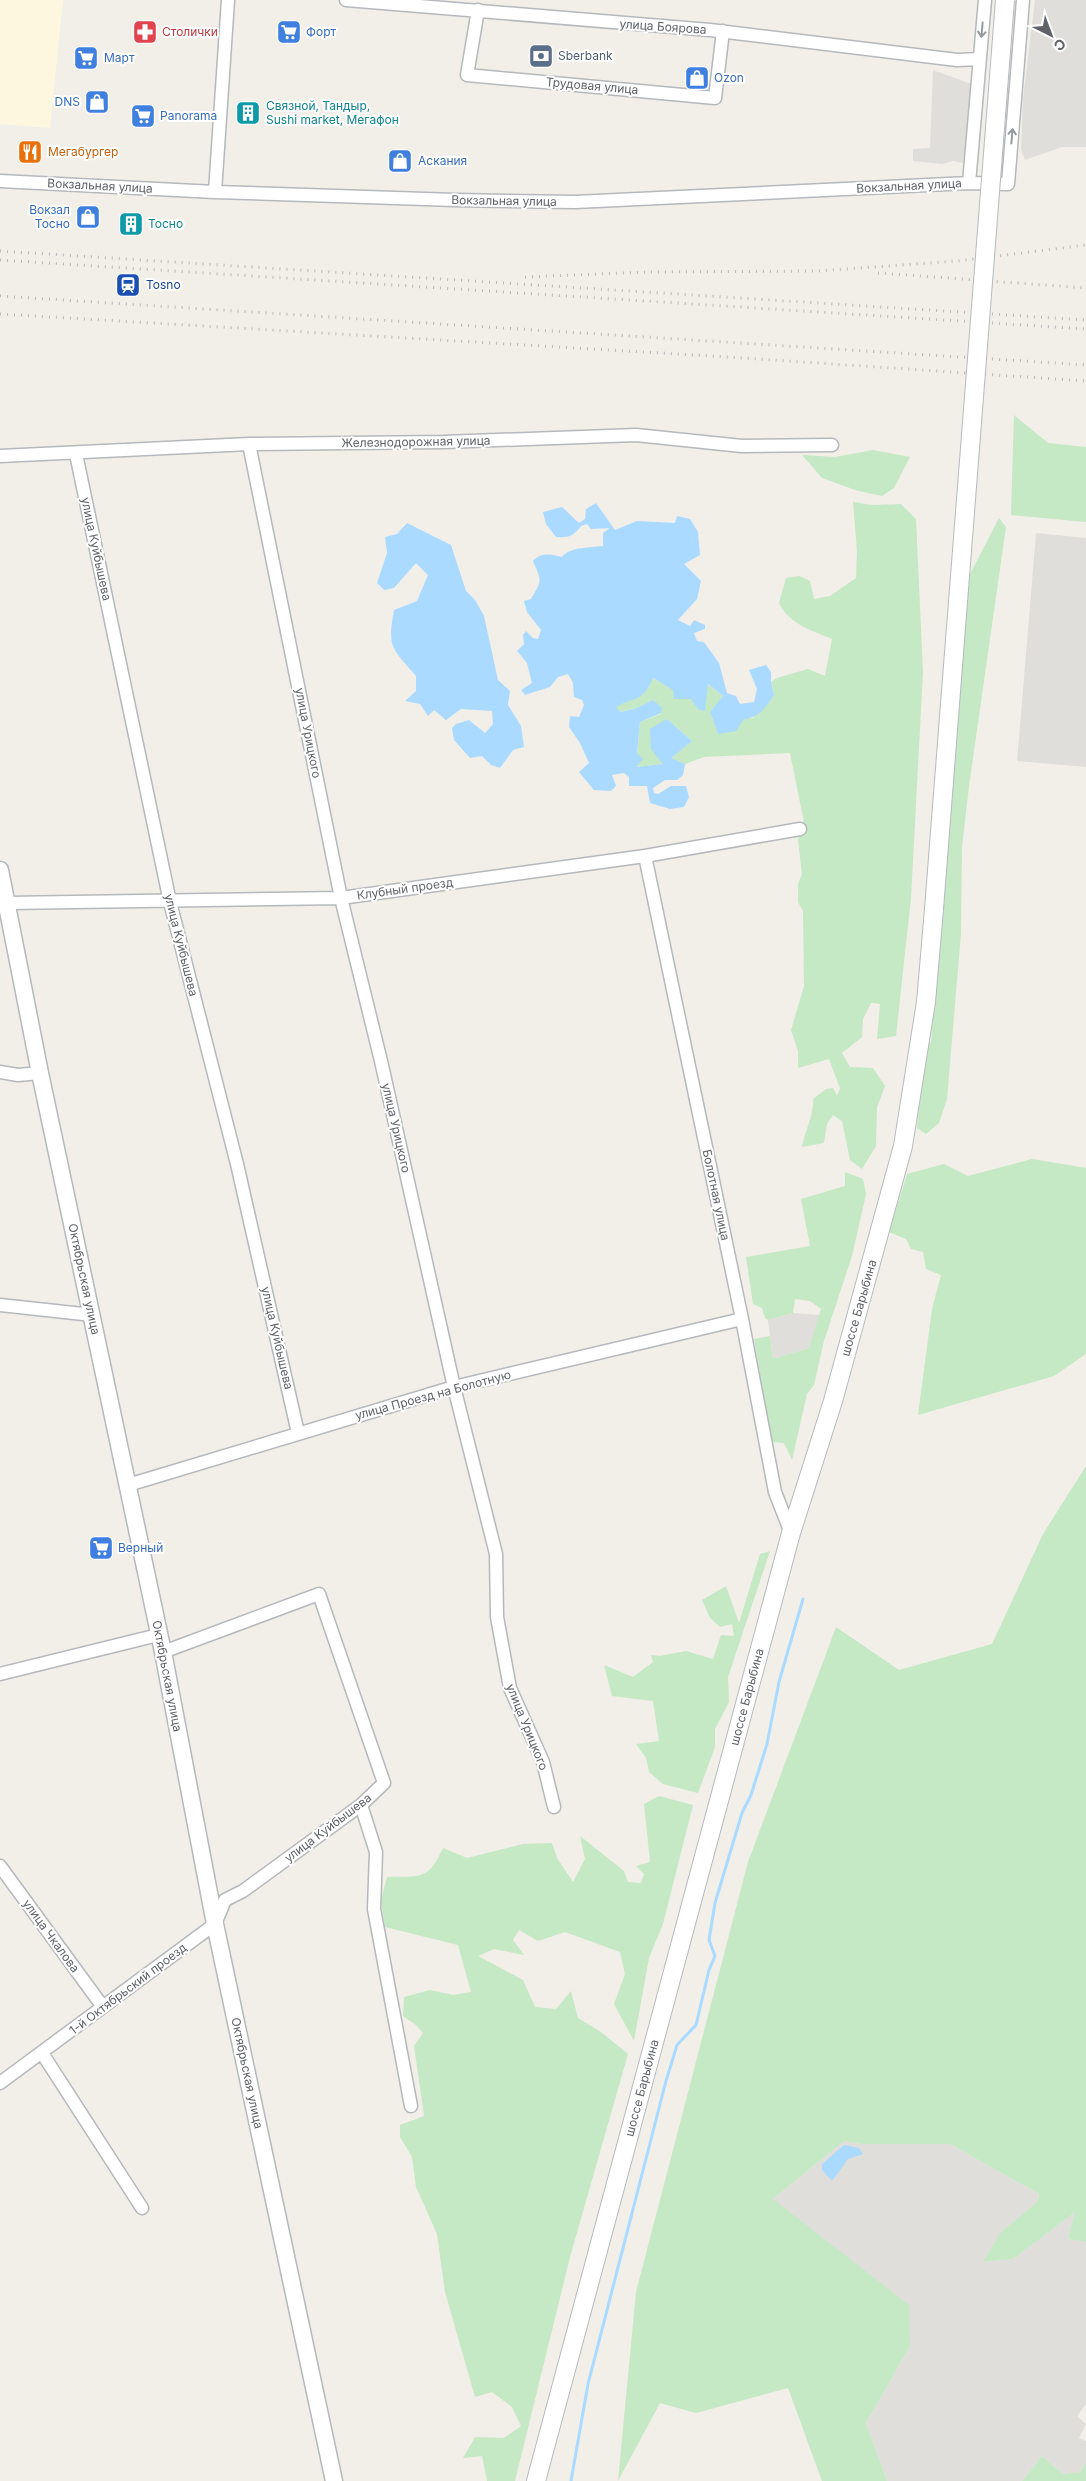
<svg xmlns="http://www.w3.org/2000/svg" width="1086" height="2481" font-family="Inter,sans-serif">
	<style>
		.commercial { fill: #fef7e0 }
		.industrial { fill: #e0deda }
		.green { fill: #c5e8c5 }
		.water { fill: #aadaff }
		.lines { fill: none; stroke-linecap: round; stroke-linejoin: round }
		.stream { stroke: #aadaff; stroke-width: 3 }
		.minor-casing { stroke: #b5b8bc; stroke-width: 15 }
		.tertiary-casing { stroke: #b5b8bc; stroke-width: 19 }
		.secondary-casing { stroke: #b6babf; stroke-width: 20 }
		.minor { stroke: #fff; stroke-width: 12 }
		.tertiary { stroke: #fff; stroke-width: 16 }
		.secondary { stroke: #fff; stroke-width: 18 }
		.rail { stroke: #b6b7b8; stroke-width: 3; stroke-dasharray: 1 6; stroke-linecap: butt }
		.secondary-bridge-casing { stroke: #b6babf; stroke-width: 20; stroke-linecap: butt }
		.secondary-bridge { stroke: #fff; stroke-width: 18 }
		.oneway { stroke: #979a9d }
		.labels { text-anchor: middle; stroke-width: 4; stroke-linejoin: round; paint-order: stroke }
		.street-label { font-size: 12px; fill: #5f6368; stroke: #fff }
		.health-label { font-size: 12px; fill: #be3a42; stroke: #fff; text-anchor: start }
		.shop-label { font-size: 12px; fill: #366cbe; stroke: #fff; text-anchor: start }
		.service-label { font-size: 12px; fill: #4e5e75; stroke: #fff; text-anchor: start }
		.culture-label { font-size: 12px; fill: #0d838f; stroke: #fff; text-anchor: start }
		.food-label { font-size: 12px; fill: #c56008; stroke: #fff; text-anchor: start }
		.transit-label { font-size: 12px; fill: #164399; stroke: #fff; text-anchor: start }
	</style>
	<rect width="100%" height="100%" fill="#f1efe8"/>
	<!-- commercial -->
	<path class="commercial" d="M0,0H63L50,128L0,124Z"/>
	<!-- industrial -->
	<path class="industrial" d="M1035,0H1086V147H1062L1025,160L1021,150L1023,99Z
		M933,70L974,85L963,163L953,161L942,164L913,161V149L930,148Z
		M1036,533L1086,538V767L1017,761Z
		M793,1313L820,1315L809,1348L773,1359L768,1320Z
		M844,2141L861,2144H950L1039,2194L1038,2201L1000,2233L984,2262L1013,2259L1076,2211L1068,2239L1086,2242V2404L1077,2416L1086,2424L1079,2438L1086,2441V2463L1080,2472L1063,2474L1042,2456L1022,2481H887L866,2423L910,2346L773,2199Z"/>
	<!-- green -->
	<path class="green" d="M1014,415L1048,443L1086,447V522L1011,515Z
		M873,450L910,457L894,488L882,496L858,491L822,478L802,455L835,457Z
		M853,502L873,505L901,504L916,519L923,672L911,898L896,1036L877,1039L880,1004L871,1003L863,1019L862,1037L842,1053L850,1067L873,1068L885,1086L877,1107L876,1146L862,1169L850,1160L842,1121L833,1115L827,1124L824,1143L802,1147C805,1130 814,1116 813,1099L826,1089L833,1088L837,1096L840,1088L829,1059L798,1068V1051L791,1030L804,986L803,911L798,902V884L802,874L798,840L804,822L790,753L704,757L685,764L670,758L692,741L667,719L664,764L636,767L640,722L661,714L653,700L634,709L619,712L615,707C634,697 644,701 652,678L692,699L698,709L707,684L723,696L710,712L718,734L744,718H753L774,695L771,682L777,678L808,669L825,676L832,639C811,630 789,624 779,603L786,578L799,576L810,581L814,599L830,596L856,578L857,551Z
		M999,518L1006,527L969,786L962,847L961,934L947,1099L939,1123L926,1134L917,1128L925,1048L931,1042L968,578Z
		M1032,1159L1086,1168V1354L1054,1376L918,1415L932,1309L941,1275L926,1269L923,1252L911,1249L906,1239L889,1232L907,1174L944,1164L968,1176Z
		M845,1172L863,1179L866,1194L852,1256L824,1341L814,1385L807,1394L792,1460L784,1443L772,1442L754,1339L770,1336L773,1359L809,1348L821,1309L810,1301L795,1299L793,1313L768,1320L765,1318L762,1308L753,1304L746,1257L810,1246L801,1199L845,1186Z
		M1086,1466V2242L1068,2239L1075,2212L1013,2259L983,2262L1000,2233L1038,2201L1039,2194L950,2144H861L844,2141L773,2199L909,2305L910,2346L866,2423L887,2481H822L788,2388L696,2413L660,2403L618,2481L636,2292L748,1862L836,1627L899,1670L992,1644L1043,1534Z
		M770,1551L728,1677L729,1702L715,1729V1747L698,1793L663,1784L649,1772L646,1758L636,1744L659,1741L653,1701L612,1696L604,1665L633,1677L653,1662L651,1655L660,1656L686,1651L713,1659L721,1635L734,1636L732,1624L720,1627L710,1618L702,1600L726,1586L739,1623L760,1554Z
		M659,1796L693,1805L663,1924L649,1958L634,2041L614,2004L625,1974L620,1952L565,1932L538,1941L519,1930L513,1940L524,1955L494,1949L478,1956L523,1980L535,2007L556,2009L571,1991L578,2018L601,2032L628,2054L570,2257L515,2481H487L482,2456L463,2458L475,2437L504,2438L521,2426L512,2407L492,2392L475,2397L445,2292L437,2234L416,2187L412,2157L400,2137V2125L424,2116L414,2046L423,2033L416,2025L403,2016L404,1997L430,1990L453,1995L471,1992L458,1945L385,1927L381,1900L387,1877C420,1876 428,1881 443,1848L467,1858L523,1844L552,1843L557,1858L573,1882L585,1859L580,1836L624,1871L628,1882L641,1883L644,1874L636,1866L650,1862L644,1804Z
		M1042,2456L1063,2474L1080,2472L1086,2463V2481H1022Z"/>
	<!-- water -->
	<path class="water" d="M596,503L615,530L637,521L675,523L677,516L690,519L698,532L700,555L684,564L701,581L697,599L678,620L690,626L694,620L705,625V629L694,633L697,641L704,642L719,663L727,693L736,696L740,704L754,702L757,689L749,670L766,665L771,672V682L774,695C765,708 760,717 744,719L736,731L718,734L710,712L723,696L708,684L705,711L698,709L691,699H674L673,690L653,678C642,703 636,696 616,707L620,712L634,709L653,700L662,708L661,713L640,722L637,753L643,759L636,767L663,764L651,749L650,729L667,719L692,741L671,758L685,764L683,775L677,780H665L653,788L654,793L658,794L671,786H686L689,797L684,807L670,809L650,803L647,786H629V777L624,773L612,775L616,786L611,791L594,790L579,772L589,763L580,743L569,727L570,716L579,717L584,705L582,700L574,697L573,683L568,674L558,677L550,687L525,695L521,690L532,683L527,663L517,651L524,644L523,635L526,631L533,638L538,639L541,630L527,612L524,601L531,599C542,580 542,582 533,561C541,552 551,554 562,557C571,546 590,548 603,546V533L610,528L591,529L587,524L581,526C574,536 568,538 556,537L546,524L543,512L562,507L579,523L585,519L586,509Z
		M407,523L451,545L466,591L475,600L484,616L498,680L510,691L508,705L521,726L524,747L513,750L500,768L491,765L482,756L470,758L454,740L452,728L456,724L469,720L485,733L493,724L492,711L461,709L446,720L434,710L428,716L420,704L405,701L416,691V676C392,648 387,648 394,610L417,601L428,575L416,563L394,588L384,590L377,583L387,553L385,537L397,534Z
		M844,2145L859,2148L863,2154L848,2159L832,2181L822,2170V2164Z"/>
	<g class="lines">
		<!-- stream -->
		<path class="stream" d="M571,2481L588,2384L666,2081L677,2045L696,2025L709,1970L715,1956L709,1940L715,1903L742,1813L751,1795L767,1744L779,1682L803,1599"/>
		<defs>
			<path id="minor" d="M346,0L710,30L957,60L980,59
				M478,10L467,75L715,98L723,31
				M0,181L215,192L455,200L575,202L969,183L1008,184L1023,0
				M969,183L985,0
				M215,192L228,0
				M249,444L341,898L381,1061L454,1387L496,1554L497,1617L510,1688L543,1762L554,1807
				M76,454L170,902L237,1164L298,1433
				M0,456L249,444L443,442L636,435L742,446L832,445
				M645,856L742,1319L775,1492L791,1533
				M7,903L341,898L645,856L800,829
				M0,1072L18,1075L40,1073
				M0,1305L92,1315
				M128,1485L454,1387L742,1319
				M0,1674L158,1635
				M361,1805L376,1852L374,1909L411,2106
				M0,1866L103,2007
				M42,2053L142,2208
				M0,2083L215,1924L225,1900L243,1891L361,1805L384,1783L319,1594L163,1652"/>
			<path id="tertiary" d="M0,870L40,1073L163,1652L215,1924L334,2481"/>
			<path id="secondary" d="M536,2481L791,1533L833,1401L903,1146L926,1002L934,909"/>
		</defs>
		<!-- minor casing -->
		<use href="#minor" class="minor-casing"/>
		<!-- tertiary casing -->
		<use href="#tertiary" class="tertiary-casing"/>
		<!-- secondary casing -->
		<use href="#secondary" class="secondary-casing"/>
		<!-- minor -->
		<use href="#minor" class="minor"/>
		<!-- tertiary -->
		<use href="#tertiary" class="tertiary"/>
		<!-- secondary -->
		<use href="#secondary" class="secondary"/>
		<!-- rail -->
		<path class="rail" d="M0,251L1086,320
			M0,260L1086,329
			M878,273L1086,288
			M525,277L648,272L818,271L957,261L1086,245
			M0,296L1086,365
			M0,314L728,357L1086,381"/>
		<defs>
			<path id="secondary-bridge" d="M934,909L1005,0"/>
		</defs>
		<!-- secondary-bridge casing -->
		<use href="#secondary-bridge" class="secondary-bridge-casing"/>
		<!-- secondary-bridge -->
		<use href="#secondary-bridge" class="secondary-bridge"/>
	</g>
	<!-- one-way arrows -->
	<defs><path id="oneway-shaft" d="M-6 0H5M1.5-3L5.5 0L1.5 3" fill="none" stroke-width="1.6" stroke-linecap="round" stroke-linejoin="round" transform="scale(1.25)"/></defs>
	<g class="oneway">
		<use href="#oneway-shaft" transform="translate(982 30) rotate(95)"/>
		<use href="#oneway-shaft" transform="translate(1012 136) rotate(-85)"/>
	</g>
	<!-- icons -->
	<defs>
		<symbol id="pharmacy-square" viewBox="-11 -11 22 22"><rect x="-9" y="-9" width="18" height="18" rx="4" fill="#e0444e" stroke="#fff"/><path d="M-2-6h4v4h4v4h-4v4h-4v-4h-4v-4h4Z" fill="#fff"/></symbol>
		<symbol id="supermarket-square" viewBox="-11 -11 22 22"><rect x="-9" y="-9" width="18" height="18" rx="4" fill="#3f7fe0" stroke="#fff"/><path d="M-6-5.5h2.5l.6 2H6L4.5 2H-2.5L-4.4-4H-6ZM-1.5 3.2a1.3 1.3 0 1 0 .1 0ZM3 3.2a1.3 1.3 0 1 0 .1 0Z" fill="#fff"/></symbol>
		<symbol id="bank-square" viewBox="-11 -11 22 22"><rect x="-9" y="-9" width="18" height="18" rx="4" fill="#5c6f8a" stroke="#fff"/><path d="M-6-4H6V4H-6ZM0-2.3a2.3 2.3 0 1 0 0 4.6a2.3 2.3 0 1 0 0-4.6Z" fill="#fff"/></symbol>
		<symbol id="shop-square" viewBox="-11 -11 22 22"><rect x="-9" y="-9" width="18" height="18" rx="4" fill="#3f7fe0" stroke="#fff"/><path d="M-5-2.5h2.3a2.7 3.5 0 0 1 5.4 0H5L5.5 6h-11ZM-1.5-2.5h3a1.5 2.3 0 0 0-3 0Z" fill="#fff"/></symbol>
		<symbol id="building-square" viewBox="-11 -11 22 22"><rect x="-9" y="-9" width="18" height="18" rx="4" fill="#0f9aa8" stroke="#fff"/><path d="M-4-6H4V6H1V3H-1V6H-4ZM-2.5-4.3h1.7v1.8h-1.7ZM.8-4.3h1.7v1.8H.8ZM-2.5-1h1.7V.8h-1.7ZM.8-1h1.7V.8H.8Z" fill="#fff"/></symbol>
		<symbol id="restaurant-square" viewBox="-11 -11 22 22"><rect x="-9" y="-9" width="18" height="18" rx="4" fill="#e8710a" stroke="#fff"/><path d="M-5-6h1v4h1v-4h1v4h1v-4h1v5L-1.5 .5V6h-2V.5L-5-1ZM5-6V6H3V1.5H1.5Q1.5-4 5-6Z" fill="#fff"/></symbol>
		<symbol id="station-square" viewBox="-11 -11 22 22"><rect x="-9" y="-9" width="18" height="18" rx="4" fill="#1a4fb4" stroke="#fff"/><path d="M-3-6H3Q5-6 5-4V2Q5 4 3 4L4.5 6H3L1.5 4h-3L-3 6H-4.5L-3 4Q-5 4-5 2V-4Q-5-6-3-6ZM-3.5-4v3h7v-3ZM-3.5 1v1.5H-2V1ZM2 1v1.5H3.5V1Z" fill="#fff"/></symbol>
	</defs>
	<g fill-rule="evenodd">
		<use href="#pharmacy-square" x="131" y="18" width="28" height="28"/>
		<use href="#supermarket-square" x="275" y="18" width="28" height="28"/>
		<use href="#bank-square" x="527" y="42" width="28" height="28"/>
		<use href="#supermarket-square" x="72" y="44" width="28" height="28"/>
		<use href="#shop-square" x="683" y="64" width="28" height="28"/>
		<use href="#shop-square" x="83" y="88" width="28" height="28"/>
		<use href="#building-square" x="234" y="99" width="28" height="28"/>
		<use href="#supermarket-square" x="129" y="102" width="28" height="28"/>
		<use href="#restaurant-square" x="16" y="138" width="28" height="28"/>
		<use href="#shop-square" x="386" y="147" width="28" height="28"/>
		<use href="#shop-square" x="74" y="203" width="28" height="28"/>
		<use href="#building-square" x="117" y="210" width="28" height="28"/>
		<use href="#station-square" x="114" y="271" width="28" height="28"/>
		<use href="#supermarket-square" x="87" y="1534" width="28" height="28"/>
	</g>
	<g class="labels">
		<!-- street labels -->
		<g class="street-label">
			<text transform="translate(663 27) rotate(4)" y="4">улица Боярова</text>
			<text transform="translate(592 86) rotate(5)" y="4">Трудовая улица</text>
			<text transform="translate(100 186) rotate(3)" y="4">Вокзальная улица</text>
			<text transform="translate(909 186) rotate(-3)" y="4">Вокзальная улица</text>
			<text transform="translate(504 201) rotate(1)" y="4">Вокзальная улица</text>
			<text transform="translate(416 442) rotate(-1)" y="4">Железнодорожная улица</text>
			<text transform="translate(96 549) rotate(78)" y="4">улица Куйбышева</text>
			<text transform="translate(308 733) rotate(79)" y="4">улица Урицкого</text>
			<text transform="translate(405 889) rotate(-8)" y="4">Клубный проезд</text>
			<text transform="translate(181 945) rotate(76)" y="4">улица Куйбышева</text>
			<text transform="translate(396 1128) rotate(77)" y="4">улица Урицкого</text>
			<text transform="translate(716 1195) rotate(78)" y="4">Болотная улица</text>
			<text transform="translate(84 1279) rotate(78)" y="4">Октябрьская улица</text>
			<text transform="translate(859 1308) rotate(-74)" y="4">шоссе Барыбина</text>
			<text transform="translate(277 1338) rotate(77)" y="4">улица Куйбышева</text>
			<text transform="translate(433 1395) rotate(-15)" y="4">улица Проезд на Болотную</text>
			<text transform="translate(167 1676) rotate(79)" y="4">Октябрьская улица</text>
			<text transform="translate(747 1697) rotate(-75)" y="4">шоссе Барыбина</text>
			<text transform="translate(527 1727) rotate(68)" y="4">улица Урицкого</text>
			<text transform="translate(328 1828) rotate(-37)" y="4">улица Куйбышева</text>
			<text transform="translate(51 1936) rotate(54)" y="4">улица Чкалова</text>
			<text transform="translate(128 1989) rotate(-37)" y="4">1-й Октябрьский проезд</text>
			<text transform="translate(247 2073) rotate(78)" y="4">Октябрьская улица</text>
			<text transform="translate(642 2088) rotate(-75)" y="4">шоссе Барыбина</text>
		</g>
		<!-- health labels -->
		<g class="health-label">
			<text x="162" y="36">Столички</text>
		</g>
		<!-- shop labels -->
		<g class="shop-label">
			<text x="306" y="36">Форт</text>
			<text x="104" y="62">Март</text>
			<text x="714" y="82">Ozon</text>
			<text x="80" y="106" text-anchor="end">DNS</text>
			<text x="160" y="120">Panorama</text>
			<text x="418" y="165">Аскания</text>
			<text x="70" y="214" text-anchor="end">Вокзал<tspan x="70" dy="14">Тосно</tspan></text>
			<text x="118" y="1552">Верный</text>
		</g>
		<!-- service labels -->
		<g class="service-label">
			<text x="558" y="60">Sberbank</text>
		</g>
		<!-- culture labels -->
		<g class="culture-label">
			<text x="266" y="110">Связной, Тандыр,<tspan x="266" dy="14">Sushi market, Мегафон</tspan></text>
			<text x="148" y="228">Тосно</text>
		</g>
		<!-- food labels -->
		<g class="food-label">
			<text x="48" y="156">Мегабургер</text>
		</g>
		<!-- transit labels -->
		<g class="transit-label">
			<text x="146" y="289">Tosno</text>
		</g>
	</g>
	<!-- north arrow -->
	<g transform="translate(1051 35) rotate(138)" stroke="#ffffff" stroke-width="4" paint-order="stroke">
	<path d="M0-4L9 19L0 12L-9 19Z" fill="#5f6368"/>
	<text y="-8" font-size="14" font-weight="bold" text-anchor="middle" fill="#5f6368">С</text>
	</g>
</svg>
